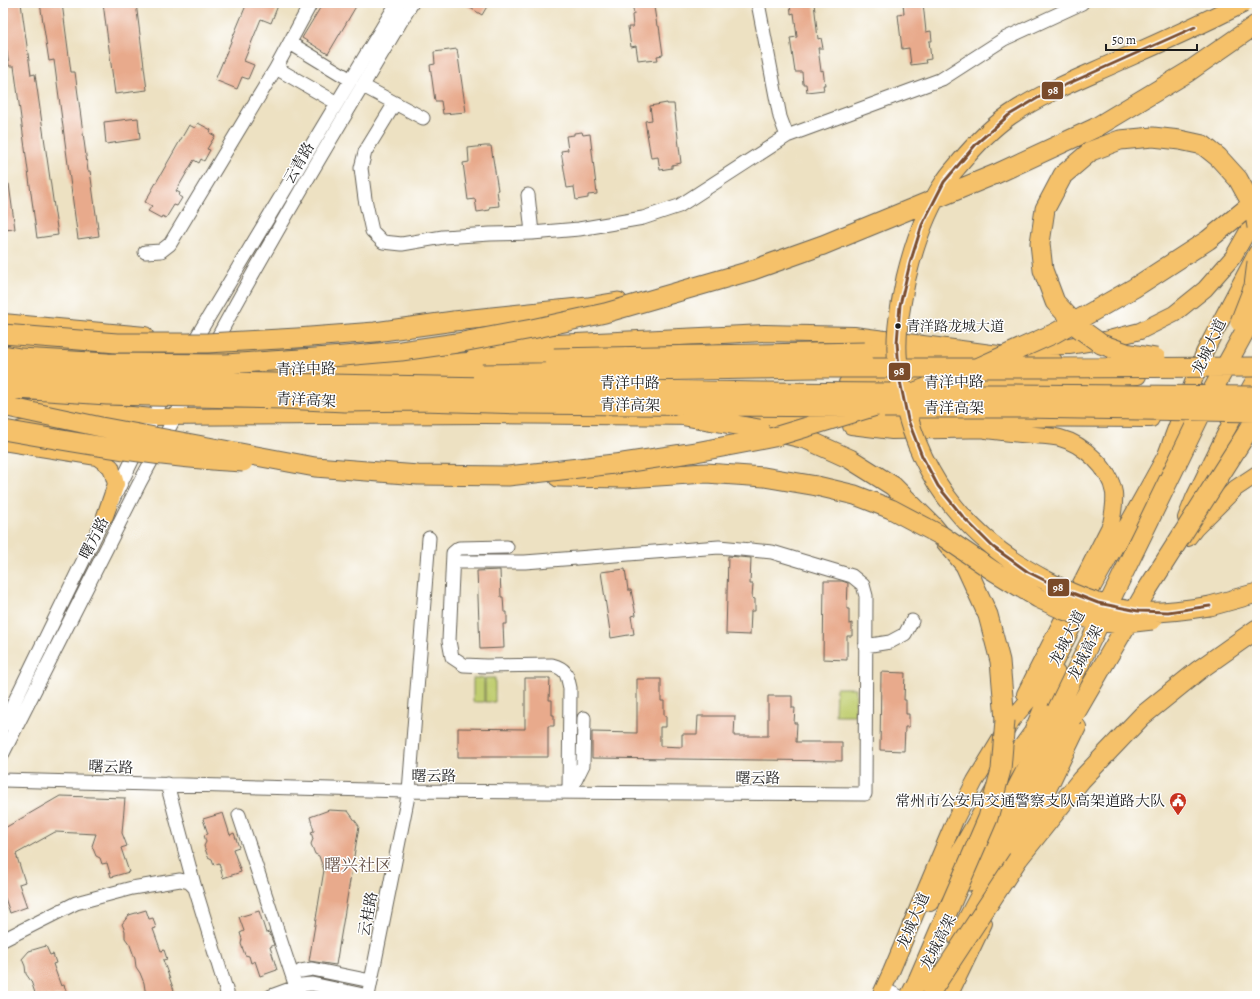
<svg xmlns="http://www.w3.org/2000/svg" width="1260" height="999" font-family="Alegreya,'Noto Serif SC',serif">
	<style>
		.green { fill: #c0cd6f; stroke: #6e7446 }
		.building { fill: #e8aa8c }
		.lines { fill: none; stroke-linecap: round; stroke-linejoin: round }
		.minor-casing { stroke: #656156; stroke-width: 15 }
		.major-casing { stroke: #656156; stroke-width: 18 }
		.highway-casing { stroke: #656156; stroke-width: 21 }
		.minor { stroke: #fff; stroke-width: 13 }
		.major { stroke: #f5c16b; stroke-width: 16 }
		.highway { stroke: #f5c16b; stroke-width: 19 }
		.highway-bridge-casing { stroke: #656156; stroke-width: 21; stroke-linecap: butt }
		.highway-bridge { stroke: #f5c16b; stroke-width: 19 }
		.bus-1-casing { stroke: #fff; stroke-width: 6 }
		.bus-1 { stroke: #7a4b2a; stroke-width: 3 }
		.bus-dot { fill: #1c1c1c; stroke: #fff; stroke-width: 1.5 }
		.labels { text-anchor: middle; stroke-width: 3; stroke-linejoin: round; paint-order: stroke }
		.bus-label { font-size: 14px; fill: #1c1c1c; stroke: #fff; text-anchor: start }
		.street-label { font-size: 15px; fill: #1c1c1c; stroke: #fff }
		.poi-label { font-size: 15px; fill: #1c1c1c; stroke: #fff; text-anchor: end }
		.quarter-label { font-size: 17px; fill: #634e43; stroke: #fff }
		.line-badge { stroke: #fff; stroke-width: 1.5 }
		.badge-label { font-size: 11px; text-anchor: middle; font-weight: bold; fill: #fff }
	</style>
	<rect width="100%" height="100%" fill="#fff"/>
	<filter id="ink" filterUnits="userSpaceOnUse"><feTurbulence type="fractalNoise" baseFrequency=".025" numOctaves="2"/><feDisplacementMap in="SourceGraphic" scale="8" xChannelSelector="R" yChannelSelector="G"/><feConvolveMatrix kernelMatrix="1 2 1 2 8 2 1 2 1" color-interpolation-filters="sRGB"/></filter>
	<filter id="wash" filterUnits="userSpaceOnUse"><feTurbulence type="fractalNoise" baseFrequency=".012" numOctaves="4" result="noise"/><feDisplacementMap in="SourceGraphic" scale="16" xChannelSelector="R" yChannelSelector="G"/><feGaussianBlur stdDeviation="0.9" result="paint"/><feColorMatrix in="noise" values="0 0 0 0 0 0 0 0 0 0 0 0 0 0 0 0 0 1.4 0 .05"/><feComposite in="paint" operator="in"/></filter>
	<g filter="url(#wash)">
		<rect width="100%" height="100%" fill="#ede1c2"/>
		<!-- green -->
		<path class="green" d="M473,678H484V702H473Z
			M485,678H495V702H485Z
			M836,688H856L855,715H835Z"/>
		<g id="blocks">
			<!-- building -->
			<path class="building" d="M3,3H21L31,75L35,74L58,235L37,238L14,66H9L3,25Z
				M40,3H62L71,72H75L88,171H90L99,236L78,239L54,60L49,61Z
				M103,3H136L147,90L115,94Z
				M247,3H279L271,23L261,19L244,61L254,65L248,79L242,77L237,89L215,80Z
				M323,3H358L328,54L302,38Z
				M462,3H489L482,15Z
				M632,3H651V7H654L657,26H659L663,55L657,56L658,60L646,61V59L638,60L636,46L631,47L628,27H633L632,15L634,14Z
				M790,3H814L818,39L821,38L823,48H818L821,71L823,70L825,85H823L824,90L807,92L806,84H803L802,72H795L790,38L797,37L794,13L791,14Z
				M903,3H923L926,32L931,31L932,41H929L931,59L925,60L926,63L911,65L909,48L902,49L898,15L904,14Z
				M457,49L466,112L443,114L441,101H435L430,65L435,64L434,52Z
				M667,103V104H674L681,163L672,165V168L660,170L658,157L651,158L645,121L652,120L650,106Z
				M138,118L140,139L106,144L104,122Z
				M198,123L211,130L210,133L215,136L207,149L210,150L204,161L201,159L199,163L194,160L176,191L180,193L179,196L182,198L177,206L174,205L166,218L162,216L161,218L148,211L152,206L145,202L189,125L195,128Z
				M582,132L583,135L590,134L597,194L588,195V198L576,200L574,187L567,188L561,151L568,150L566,136L574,135V133Z
				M485,146H491L498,190H497L499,206L489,207L490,210L477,212L475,199L468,200L463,163L469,162L468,148Z
				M3,184H9L15,229L3,230Z
				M728,556L751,558L750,584H753L752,598L755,599V611H751L750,635L726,634Z
				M625,569L628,590H631L636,615L631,616L634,634L611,638L601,572Z
				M500,570L501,597H503L504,612H507V624H503L504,648L480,649L477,571Z
				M824,581H842L848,583L847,609H849V624L852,623V636H847V660L823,659Z
				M881,672L905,673L904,700H906V714H909V727H905L904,751L880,750Z
				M525,678H550L549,700H552V715H554V726H548V757H458V728L525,729Z
				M637,679H661V701H664V716H666V727H660V746L682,747V734H697L698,716H735L734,736H768V696H792V708H795L794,723H797L796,742H842V761L592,758V732L637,733Z
				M60,796L125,798L122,833L127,846L121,848L129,872L111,877L107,863L102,864L100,858L96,856L92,846L96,834L55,832L16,854L25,882L19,884L27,907L10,913L5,898L3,899V829Z
				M329,810L348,811L359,826L336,965L309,961L324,870L319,856L315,854L311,844L313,839L311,832L314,831L310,817Z
				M223,813L230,835L234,833L239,847L233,849L241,872L223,878L219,863L214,865L212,859L208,857L204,846L206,842L204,835L208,834L203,819Z
				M146,910L149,919L153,918L156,928L153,929L161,951L164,950L167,959L163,960L176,996H149L145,990L144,983L140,973L136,967L135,959L130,945L125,938V931L122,924L129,915Z
				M259,911L266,933L269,932L274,945L270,947L277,970L260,976L255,961L251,963L249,956L245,955L241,944L242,939L240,933L244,931L239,917Z
				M46,946L50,955L53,954L56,963L53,964L61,986L64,985L68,996H36L31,981L26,974L25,966L22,959L29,951Z"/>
		</g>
	</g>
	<g filter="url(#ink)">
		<use href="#blocks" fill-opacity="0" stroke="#656156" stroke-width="1"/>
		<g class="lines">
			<defs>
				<path id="minor" d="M758,3L780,117L787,136
					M290,43L351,80
					M276,68L337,103
					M363,86L423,118
					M395,103L365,152L361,168L365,199L372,231L383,242L402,244L443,237L490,234L532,233L579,229L643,218L679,206L787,136L942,79L1004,39L1082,3
					M528,195L532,233
					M145,252L161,251L170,244L276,68L311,3
					M190,348L397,3
					M212,348C275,231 344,117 412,3
					M507,547L459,548L453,553L449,641L452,657L464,665L486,666L552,665C567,669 567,675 570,688L569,792
					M865,646L890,642L905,634L912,621
					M3,725L166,391
					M3,753L139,484L189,391
					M3,780L404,791L865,794L866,596L863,585L852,576L772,552L719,547L525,562H453
					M167,784L195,888
					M570,791L583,765L584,718
					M239,815L296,987
					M3,940L76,903L132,888L180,880L189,882L195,888L228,996
					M301,971L312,969L371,981
					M883,989L898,996
					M271,996L301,985L312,984L368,996
					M368,996L409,791L429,538"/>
				<path id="major" d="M3,322L145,335
					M3,345C96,358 191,354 285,351
					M474,347L764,333L854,335L1054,361
					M1026,347L1069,346L1105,340L1140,331L1174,314L1205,289L1233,257L1257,215
					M260,370L364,368L377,369
					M408,372L478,379
					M847,383L1073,380L1138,376
					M34,406L153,417L483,415L697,417
					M724,417L1151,419
					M851,426L892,431L996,429
					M21,429L73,424
					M986,430C1002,432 1019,434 1035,435C1043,436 1052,436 1060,438C1083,444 1110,468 1114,493C1115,503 1113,514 1111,524L1025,694
					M3,442L97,457L111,467L116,484L105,516
					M1186,518L1194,498L1232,420L1257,375
					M1188,538L1195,529L1236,488L1257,474
					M1019,850L1078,727
					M930,903L1008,765L1032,732L1057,673
					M880,996L891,972L955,820L975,781L1012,720L1046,680L1090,592L1166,455L1204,353L1257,252
					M949,996L984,923"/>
				<path id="highway" d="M454,321L588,307L618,302
					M865,352L960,361
					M364,368L554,358
					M776,432L806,439L850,459L893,486L933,526L965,565L988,615L1000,661L1005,720
					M558,477L626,478L706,473L764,477L817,486
					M1210,606L1257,593
					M1018,859L1081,780L1142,716L1199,670L1257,629
					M969,881L1057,710
					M958,938L1072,719
					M910,996L926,965"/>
			</defs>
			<!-- minor casing -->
			<use href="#minor" class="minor-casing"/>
			<!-- major casing -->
			<use href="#major" class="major-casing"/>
			<!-- highway casing -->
			<use href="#highway" class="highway-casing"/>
			<!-- minor -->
			<use href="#minor" class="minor"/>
			<!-- major -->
			<use href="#major" class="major"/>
			<!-- highway -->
			<use href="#highway" class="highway"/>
			<defs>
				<path id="highway-bridge" d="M1240,322L1254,286L1257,262
					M3,334L117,343H207L297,338L375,332L454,321
					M3,355L20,358L108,363L226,364L344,356L401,351L457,343L532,329L605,313L750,271L823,245L996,174L1095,128L1188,72L1257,24
					M554,358L865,352
					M1156,358L1126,353L1101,344L1079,328L1055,302L1043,270L1040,243L1045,209L1063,175L1091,151L1120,140L1153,137L1180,140L1203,145L1218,157L1238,179L1254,208L1257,227
					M3,372L108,380L761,392L1257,396
					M482,374L813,368H1041L1257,367
					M3,388L107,395L282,399L345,402L422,401L522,404L851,407
					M3,406L101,427L315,467L418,475L508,476L623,463L696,452L774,437L886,403L966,373L1055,333L1134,288L1208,240L1257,200
					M884,408H1023L1257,412
					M685,416L759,429
					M3,430C83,444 162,458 243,462
					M817,486L855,495L891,509L942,536L992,570L1038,598L1064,610L1090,619L1117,624L1152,620
					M1210,606C1186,610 1164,613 1141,612C1109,609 1075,596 1047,581C973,543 922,483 904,401C900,382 896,362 897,342C897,320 902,299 906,278C914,245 925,211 945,182C949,175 955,169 960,163C975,145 991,128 1010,115C1044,92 1084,77 1121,60C1162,42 1203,23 1243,3
					M1057,710L1211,393L1257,309
					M1072,719L1145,593L1257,417
					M918,980L988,818L1001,770L1005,720
					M932,990L1018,859"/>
			</defs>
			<!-- highway-bridge casing -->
			<use href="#highway-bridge" class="highway-bridge-casing"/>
			<!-- highway-bridge -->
			<use href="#highway-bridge" class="highway-bridge"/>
			<defs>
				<path id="bus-1" d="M1195,27L1043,95L1009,115L977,143L944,182L922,225L910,263L900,305L897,343L900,381L908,420L922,456L938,486L964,518L993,547L1028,572L1062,589L1098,603L1138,611L1168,612L1210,606"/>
			</defs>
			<!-- bus-1 casing -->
			<use href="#bus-1" class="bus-1-casing"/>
			<!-- bus-1 -->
			<use href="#bus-1" class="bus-1"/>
		</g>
	</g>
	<!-- icons -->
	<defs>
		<symbol id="civic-pin" viewBox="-11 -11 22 30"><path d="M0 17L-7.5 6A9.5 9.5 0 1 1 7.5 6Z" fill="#c8321e" stroke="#fff"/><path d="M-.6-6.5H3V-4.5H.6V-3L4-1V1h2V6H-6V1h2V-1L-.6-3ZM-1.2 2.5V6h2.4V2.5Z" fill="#fff"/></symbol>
	</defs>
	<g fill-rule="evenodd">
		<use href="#civic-pin" x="1168" y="791" width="20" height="27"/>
	</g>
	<!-- markers -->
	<circle class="bus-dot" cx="898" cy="326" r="3.5"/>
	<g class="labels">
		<!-- bus labels -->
		<g class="bus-label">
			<text x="906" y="331">青洋路龙城大道</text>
		</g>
		<!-- street labels -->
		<g class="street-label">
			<text transform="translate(299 163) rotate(-60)" y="5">云青路</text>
			<text transform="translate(1209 347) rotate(-65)" y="5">龙城大道</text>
			<text transform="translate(306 369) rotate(-1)" y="5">青洋中路</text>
			<text transform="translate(954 382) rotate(-1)" y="5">青洋中路</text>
			<text x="630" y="388">青洋中路</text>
			<text transform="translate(306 400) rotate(3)" y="5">青洋高架</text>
			<text transform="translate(630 405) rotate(1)" y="5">青洋高架</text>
			<text x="954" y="413">青洋高架</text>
			<text transform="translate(94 538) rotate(-63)" y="5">曙方路</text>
			<text transform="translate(1067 638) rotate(-63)" y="5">龙城大道</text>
			<text transform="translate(1085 653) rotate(-64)" y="5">龙城高架</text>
			<text transform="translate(111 767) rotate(2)" y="5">曙云路</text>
			<text x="434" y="781">曙云路</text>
			<text x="758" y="783">曙云路</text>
			<text transform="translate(368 914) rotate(-79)" y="5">云桂路</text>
			<text transform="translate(913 921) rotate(-67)" y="5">龙城大道</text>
			<text transform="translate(938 942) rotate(-63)" y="5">龙城高架</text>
		</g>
		<!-- poi labels -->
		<g class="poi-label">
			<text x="1165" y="806">常州市公安局交通警察支队高架道路大队</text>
		</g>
		<!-- quarter labels -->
		<g class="quarter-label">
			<text x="358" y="871">曙兴社区</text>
		</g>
	</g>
	<g class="line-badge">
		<rect x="1041" y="81" width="23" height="19" rx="4" fill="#7a4b2a"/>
		<rect x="888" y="362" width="23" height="19" rx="4" fill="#7a4b2a"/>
		<rect x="1047" y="578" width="23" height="19" rx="4" fill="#7a4b2a"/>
	</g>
	<g class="badge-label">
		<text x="1053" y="94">98</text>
		<text x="899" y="375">98</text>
		<text x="1058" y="591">98</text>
	</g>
	<!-- margin -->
	<rect width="1260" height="999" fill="none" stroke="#fff" stroke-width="16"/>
	<!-- scale -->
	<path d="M1106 44v6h91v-6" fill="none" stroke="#1c1c1c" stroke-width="2"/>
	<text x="1112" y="44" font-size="12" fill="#1c1c1c" stroke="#ffffff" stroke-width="3" paint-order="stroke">50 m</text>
</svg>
